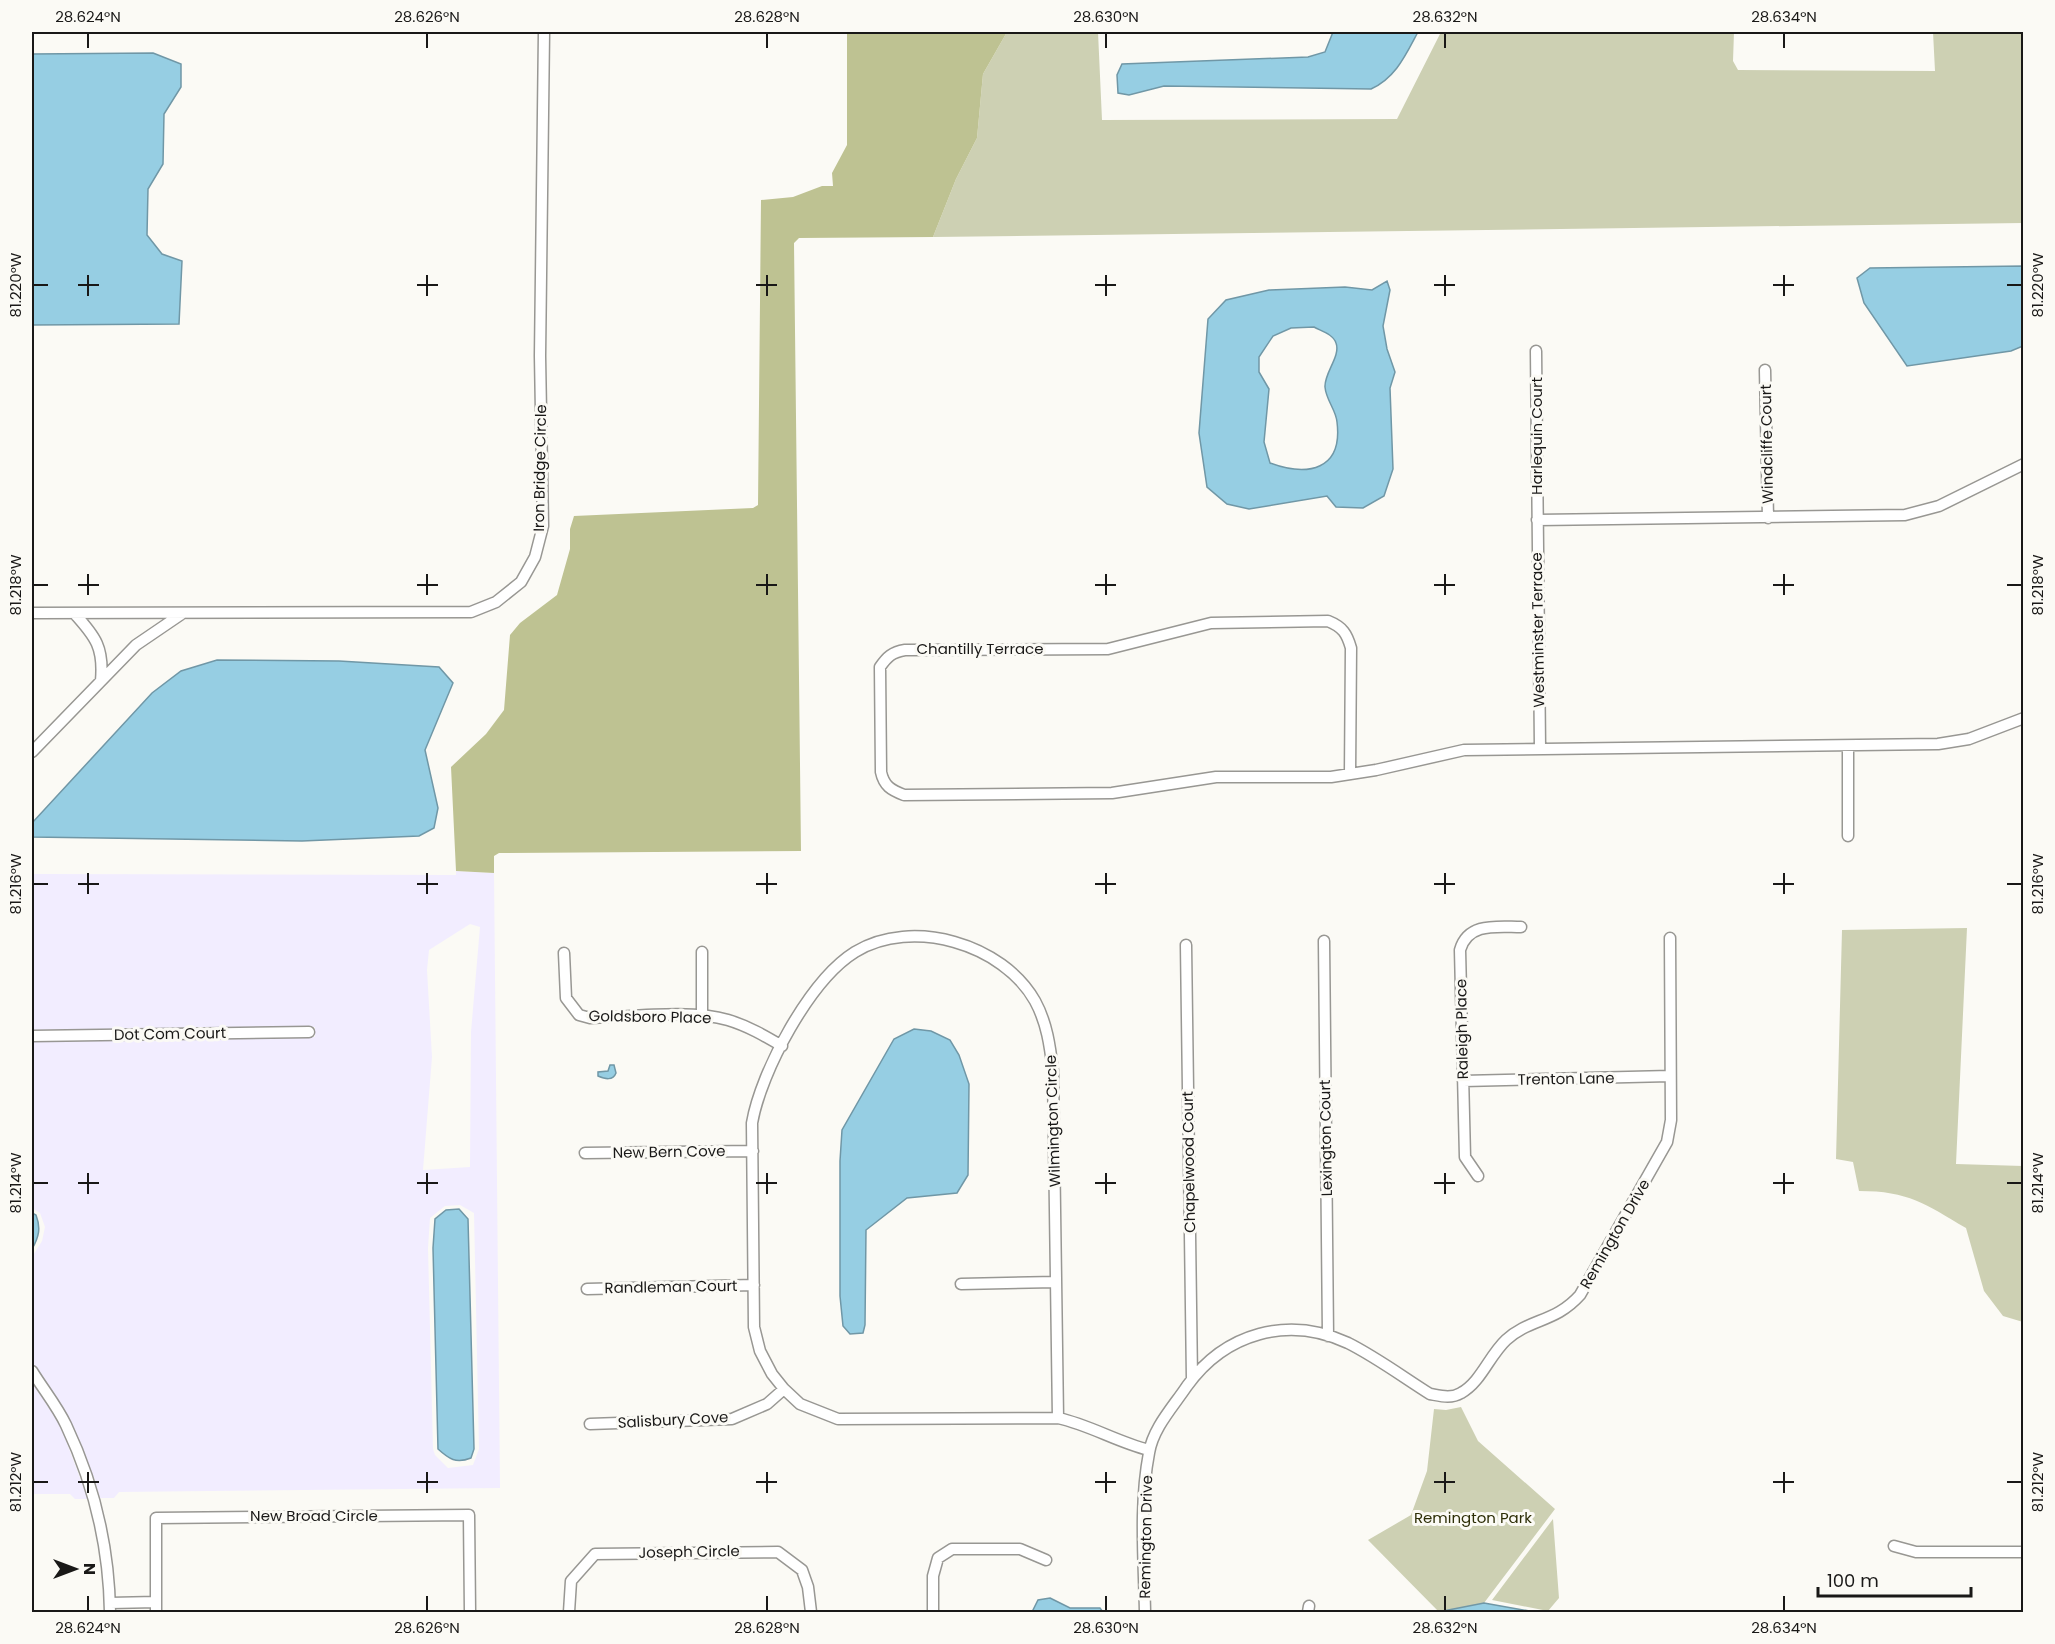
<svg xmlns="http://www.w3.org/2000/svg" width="2055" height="1644" font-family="Poppins,sans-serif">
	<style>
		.commercial { fill: #f2edff; fill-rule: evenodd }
		.green { fill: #cdd0b3 }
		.forest { fill: #bec292 }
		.water { fill: #96cee3; stroke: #7097a6; stroke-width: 1.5; fill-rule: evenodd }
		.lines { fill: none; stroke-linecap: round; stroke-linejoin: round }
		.street-casing { stroke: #989793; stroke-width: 13 }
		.street { stroke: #fff; stroke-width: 10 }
		.ticks { fill: none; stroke: #191817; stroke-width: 2 }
		.labels { text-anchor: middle; stroke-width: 6; stroke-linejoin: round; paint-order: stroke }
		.street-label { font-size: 15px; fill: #191817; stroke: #fbfaf5 }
		.park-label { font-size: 15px; fill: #2d2e07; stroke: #fbfaf5 }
		.neatline { fill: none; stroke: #191817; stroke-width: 2 }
		.ticks-label { font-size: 15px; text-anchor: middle; fill: #191817 }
	</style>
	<rect width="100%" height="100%" fill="#fbfaf5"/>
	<!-- commercial -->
	<path class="commercial" d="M456,871L494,873L500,1488L119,1492L114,1498H100L95,1480L70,1420L32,1361V1257L42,1241L45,1227L40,1213L32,1208V1041L315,1037V1027L32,1030V874L456,875ZM470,924L480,927L471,1032L470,1167L423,1170L432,1057L427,970L429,950ZM460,1205L474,1213L479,1449L473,1465L448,1468L435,1455L433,1449L428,1248L430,1218L445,1206Z
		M32,1382L60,1425L88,1499H75L70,1494H32Z"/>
	<!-- green -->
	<path class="green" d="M1007,32H1098L1102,120L1397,119L1441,32H1734L1733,61L1738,70L1935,71L1933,32H2023V223L933,237L956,179L977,138L983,74Z
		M1967,928L1956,1164L2023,1166V1322L2003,1316L1984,1291L1966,1228C1925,1204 1909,1191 1859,1191L1853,1162L1836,1159L1842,930Z
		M1461,1407L1478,1441L1555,1509L1484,1603L1439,1612L1368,1540L1411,1515L1427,1471L1434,1409L1446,1410Z
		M1553,1519L1559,1598L1548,1611L1492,1600Z"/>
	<!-- forest -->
	<path class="forest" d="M847,32H1007L983,74L977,138L956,179L933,237L799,238L794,243L801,851L499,853L494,856V873L456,871L451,767L486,734L504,710L510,635L520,623L557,595L570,549V529L574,516L753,508L758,505L761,200L793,197L822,186H833L832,173L847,145Z"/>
	<!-- water -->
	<path class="water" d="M1333,32H1418C1406,54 1396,78 1371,89L1164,86L1129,95L1118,93L1117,75L1122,64L1308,57L1325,52Z
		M153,53L181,64V87L164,114L163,164L148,189L147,235L162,254L182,261L179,324L32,325V54Z
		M2023,266V346L2011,351L1907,366L1864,303L1857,278L1870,268Z
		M1387,281L1390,290L1383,326L1387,349L1395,372L1390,388L1393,469L1384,496L1363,508L1336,507L1327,496L1249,509L1227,504L1207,487L1199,433L1208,319L1226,300L1269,290L1345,287L1372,290ZM1314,327C1321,331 1333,334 1336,343C1341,356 1324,373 1325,387C1326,400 1336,410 1337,422C1343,470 1308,477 1270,463L1264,442L1269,389L1259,372V357L1273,336L1291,328Z
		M217,660L339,661L439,667L453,683L425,750L438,808L434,828L419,836L302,841L32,837V823L152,693L181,671Z
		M914,1029L931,1031L950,1040L959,1055L969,1084L968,1175L957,1193L907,1198L866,1230L865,1325L863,1333L850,1334L843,1326L840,1296V1161L842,1130L894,1039Z
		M610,1065H614L616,1073C613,1081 605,1079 598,1076V1072L608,1071Z
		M459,1209L468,1219L474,1449L471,1458C456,1464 449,1459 438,1449L433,1248L435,1219L446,1210Z
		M32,1213L36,1215C41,1228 39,1237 32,1249Z
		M1050,1598L1070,1608H1100L1103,1612H1032L1038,1600Z
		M1484,1603L1535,1612H1438Z"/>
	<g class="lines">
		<defs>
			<path id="street" d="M1536,351L1540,748
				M1765,370L1768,518
				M1537,520L1905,515L1939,506L2024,464
				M32,613L471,612L496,602L521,582L535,557L543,526L540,356L544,32
				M74,613C96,637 104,648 101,681
				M1848,746V836
				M32,752L136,645L183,613
				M1350,774L1351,648C1347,634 1343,627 1328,621L1211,623L1108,649L905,650C892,652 887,657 880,667L881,772C884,786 891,790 904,795L1112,793L1216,777H1331L1376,770L1464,750L1938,744L1969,739L2024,718
				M1324,941L1328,1336
				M1186,945L1192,1379
				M702,952V1015
				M564,953L566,998L579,1015L590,1018C630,1017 691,1009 728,1020C748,1026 765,1036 782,1046
				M32,1036L309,1032
				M1463,1081L1670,1076
				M585,1153L753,1151
				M1478,1176L1465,1157L1460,950C1468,922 1497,927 1521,927
				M961,1284L1056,1282
				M587,1289L754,1285
				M32,1371C43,1389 57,1406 66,1425C94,1484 109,1548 110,1612
				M1058,1418L1053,1071C1050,1046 1047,1023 1035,1001C1003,944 912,917 855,952C810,980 761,1071 752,1123L754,1327L760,1351L772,1374L784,1389L800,1404L838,1419L1058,1418C1090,1425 1117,1442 1149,1450
				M590,1424L732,1419L767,1404L784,1389
				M1894,1546L1916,1552H2024
				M110,1603L156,1602
				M156,1612V1518L469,1515L470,1612
				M569,1612L571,1581L595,1554L778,1552L802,1570L808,1587L811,1612
				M933,1612V1576L938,1558L952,1549H1020L1046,1560
				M1145,1612C1144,1560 1139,1505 1149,1453C1153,1428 1173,1407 1187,1386C1225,1333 1288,1315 1348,1343C1376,1357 1403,1377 1430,1394C1441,1396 1451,1399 1461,1393C1481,1382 1489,1356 1506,1340C1530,1318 1555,1323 1580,1295L1667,1142L1671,1120L1670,938
				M1308,1612L1309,1606"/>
		</defs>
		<!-- street casing -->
		<use href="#street" class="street-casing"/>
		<!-- street -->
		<use href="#street" class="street"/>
	</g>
	<!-- ticks -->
	<path class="ticks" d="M88,33V48M427,33V48M767,33V48M1106,33V48M1445,33V48M1784,33V48M88,275V296M427,275V296M767,275V296M1106,275V296M1445,275V296M1784,275V296M33,285H48M78,285H99M417,285H438M756,285H777M1095,285H1116M1434,285H1455M1773,285H1794M2007,285H2022M88,574V595M427,574V595M767,574V595M1106,574V595M1445,574V595M1784,574V595M33,585H48M78,585H99M417,585H438M756,585H777M1095,585H1116M1434,585H1455M1773,585H1794M2007,585H2022M88,873V894M427,873V894M767,873V894M1106,873V894M1445,873V894M1784,873V894M33,884H48M78,884H99M417,884H438M756,884H777M1095,884H1116M1434,884H1455M1773,884H1794M2007,884H2022M88,1173V1194M427,1173V1194M767,1173V1194M1106,1173V1194M1445,1173V1194M1784,1173V1194M33,1183H48M78,1183H99M417,1183H438M756,1183H777M1095,1183H1116M1434,1183H1455M1773,1183H1794M2007,1183H2022M88,1472V1493M427,1472V1493M767,1472V1493M1106,1472V1493M1445,1472V1493M1784,1472V1493M33,1482H48M78,1482H99M417,1482H438M756,1482H777M1095,1482H1116M1434,1482H1455M1773,1482H1794M2007,1482H2022M88,1596V1611M427,1596V1611M767,1596V1611M1106,1596V1611M1445,1596V1611M1784,1596V1611"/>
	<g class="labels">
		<!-- street labels -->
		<g class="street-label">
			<text transform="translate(1537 436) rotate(-90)" y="5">Harlequin Court</text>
			<text transform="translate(1767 444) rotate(-91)" y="5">Windcliffe Court</text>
			<text transform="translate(540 468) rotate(-89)" y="5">Iron Bridge Circle</text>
			<text transform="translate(1538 630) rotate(-91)" y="5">Westminster Terrace</text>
			<text x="980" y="654">Chantilly Terrace</text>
			<text transform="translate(650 1017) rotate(1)" y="5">Goldsboro Place</text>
			<text transform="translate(1462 1029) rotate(-91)" y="5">Raleigh Place</text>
			<text transform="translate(170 1034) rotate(-1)" y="5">Dot Com Court</text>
			<text transform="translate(1566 1079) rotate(-1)" y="5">Trenton Lane</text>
			<text transform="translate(1053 1121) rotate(-92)" y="5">Wilmington Circle</text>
			<text transform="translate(1326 1138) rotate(-91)" y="5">Lexington Court</text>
			<text transform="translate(669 1152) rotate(-1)" y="5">New Bern Cove</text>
			<text transform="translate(1189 1162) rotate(-91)" y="5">Chapelwood Court</text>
			<text transform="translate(1615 1234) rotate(-60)" y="5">Remington Drive</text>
			<text transform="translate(671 1287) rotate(-1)" y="5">Randleman Court</text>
			<text transform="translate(673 1420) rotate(-3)" y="5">Salisbury Cove</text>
			<text x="314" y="1521">New Broad Circle</text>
			<text transform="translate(1146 1537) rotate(-89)" y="5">Remington Drive</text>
			<text transform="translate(689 1552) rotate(-1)" y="5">Joseph Circle</text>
		</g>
		<!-- park labels -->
		<g class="park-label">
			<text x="1473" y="1523">Remington Park</text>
		</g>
	</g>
	<!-- border -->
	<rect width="2055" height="1644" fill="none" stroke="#fbfaf5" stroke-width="66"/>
	<!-- north arrow -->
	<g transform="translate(75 1569) rotate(90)" stroke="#fbfaf5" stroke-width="4.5" paint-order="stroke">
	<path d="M0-4.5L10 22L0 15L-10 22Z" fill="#191817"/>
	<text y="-9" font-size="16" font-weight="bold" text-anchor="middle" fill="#191817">N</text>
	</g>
	<!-- scale -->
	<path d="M1818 1587v9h153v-9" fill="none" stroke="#191817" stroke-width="3"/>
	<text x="1827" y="1587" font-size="18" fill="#191817" stroke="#fbfaf5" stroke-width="4.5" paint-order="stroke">100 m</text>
	<rect x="33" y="33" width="1989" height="1578" class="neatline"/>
	<g class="ticks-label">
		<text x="88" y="22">28.624°N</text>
		<text x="427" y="22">28.626°N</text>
		<text x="767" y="22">28.628°N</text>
		<text x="1106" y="22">28.630°N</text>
		<text x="1445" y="22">28.632°N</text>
		<text x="1784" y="22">28.634°N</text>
		<text transform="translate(2038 285) rotate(-90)" y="5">81.220°W</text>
		<text transform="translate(16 285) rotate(-90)" y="5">81.220°W</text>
		<text transform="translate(2038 585) rotate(-90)" y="5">81.218°W</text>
		<text transform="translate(16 585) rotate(-90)" y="5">81.218°W</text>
		<text transform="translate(2038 884) rotate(-90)" y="5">81.216°W</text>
		<text transform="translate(16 884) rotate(-90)" y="5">81.216°W</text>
		<text transform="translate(2038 1183) rotate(-90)" y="5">81.214°W</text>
		<text transform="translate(16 1183) rotate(-90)" y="5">81.214°W</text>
		<text transform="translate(2038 1482) rotate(-90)" y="5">81.212°W</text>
		<text transform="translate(16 1482) rotate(-90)" y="5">81.212°W</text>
		<text x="88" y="1633">28.624°N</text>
		<text x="427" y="1633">28.626°N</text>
		<text x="767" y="1633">28.628°N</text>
		<text x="1106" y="1633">28.630°N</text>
		<text x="1445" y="1633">28.632°N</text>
		<text x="1784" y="1633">28.634°N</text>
	</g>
</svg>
